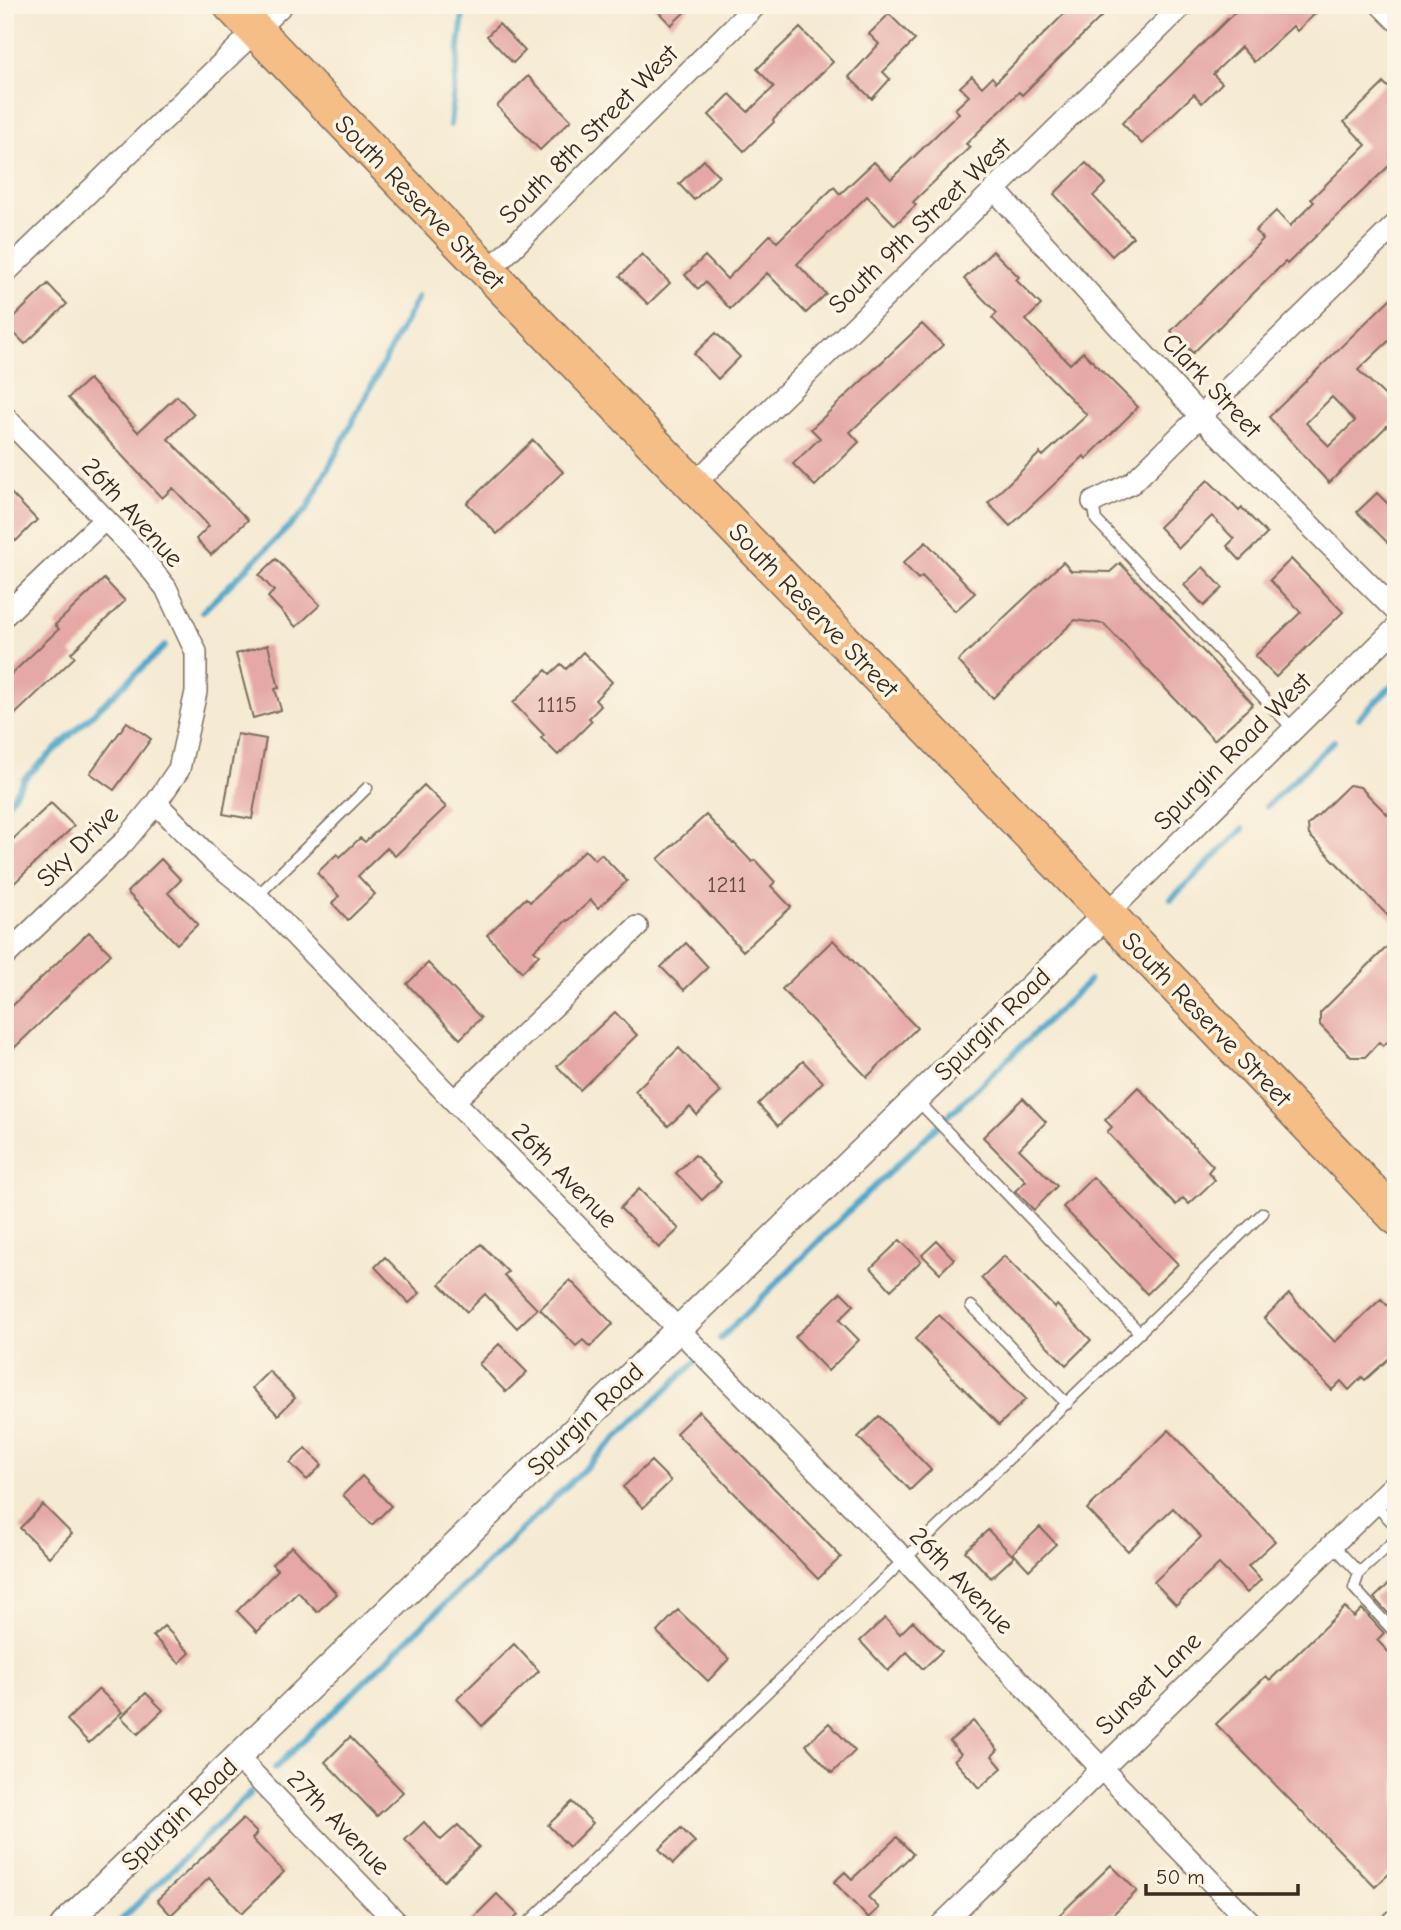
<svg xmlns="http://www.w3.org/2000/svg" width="1401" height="1930" font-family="'Comic Neue',sans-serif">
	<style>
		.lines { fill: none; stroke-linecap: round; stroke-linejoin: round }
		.stream { stroke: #4ca5c9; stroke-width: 6 }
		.building { fill: #e5a8a6; fill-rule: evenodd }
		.service-casing { stroke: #7c6d5d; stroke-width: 13 }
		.minor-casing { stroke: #7c6d5d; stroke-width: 24 }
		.tertiary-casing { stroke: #7c6d5d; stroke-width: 29 }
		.trunk-casing { stroke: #7c6d5d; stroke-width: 38 }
		.service { stroke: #fff; stroke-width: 10 }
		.minor { stroke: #fff; stroke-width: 21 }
		.tertiary { stroke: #fff; stroke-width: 26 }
		.trunk { stroke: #f6be87; stroke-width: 35 }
		.labels { text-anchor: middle; stroke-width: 7; stroke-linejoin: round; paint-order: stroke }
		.number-label { font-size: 23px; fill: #664a40 }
		.street-label { font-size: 26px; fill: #3b2a1e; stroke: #fcf5e5 }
	</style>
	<rect width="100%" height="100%" fill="#fcf5e5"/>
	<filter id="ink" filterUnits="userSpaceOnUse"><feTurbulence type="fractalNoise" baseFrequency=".0143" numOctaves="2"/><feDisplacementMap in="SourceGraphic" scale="14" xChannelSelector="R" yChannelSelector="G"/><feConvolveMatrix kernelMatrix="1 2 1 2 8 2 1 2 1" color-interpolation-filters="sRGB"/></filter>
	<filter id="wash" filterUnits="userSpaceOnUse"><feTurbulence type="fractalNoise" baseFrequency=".00686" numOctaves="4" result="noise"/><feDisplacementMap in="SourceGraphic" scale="28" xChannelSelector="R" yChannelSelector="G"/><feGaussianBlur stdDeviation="1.57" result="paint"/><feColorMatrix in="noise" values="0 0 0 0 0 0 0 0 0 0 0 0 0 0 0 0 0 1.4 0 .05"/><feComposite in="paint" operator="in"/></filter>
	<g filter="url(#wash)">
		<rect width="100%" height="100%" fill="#f5ead2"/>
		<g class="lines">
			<!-- stream -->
			<path class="stream" d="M450,125L464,5
				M202,612L307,509L418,297
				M1359,718L1396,682
				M1267,806L1334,741
				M5,808L25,778L165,646
				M1171,899L1243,829
				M720,1339L855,1205L1089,981
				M275,1768L695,1362
				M116,1925L250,1793"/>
		</g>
		<g id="blocks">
			<!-- building -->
			<path class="building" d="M652,5H692L671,25Z
				M1073,5H1091L1102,16L1022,95L1019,92L966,144L970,147L913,202L916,205L895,225L867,196L797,264L826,294L806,313L767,273L730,309L705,282L698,289L685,275L705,256L727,279L770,235L777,242L834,187L840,194L874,162L891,179L959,113L955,109L969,96L960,87L972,76L982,87L992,77L996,82Z
				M1242,5H1324L1297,31L1293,26L1254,62L1241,47L1213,74L1222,83L1202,103L1194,94L1142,144L1122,123Z
				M889,14L915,40L883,72L890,79L872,99L849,77L879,44L869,34Z
				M499,24L525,51L513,63L487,36Z
				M800,28L833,62L773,120L774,122L744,151L709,115L730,94L748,112L774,87L757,69Z
				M528,76L571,120L540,150L497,106Z
				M1384,83L1396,95V159L1287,264L1285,262L1193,353L1171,331L1263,239L1255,231L1276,211L1290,226L1314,202L1311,199L1366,145L1344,122Z
				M704,160L719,176L694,200L679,184Z
				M1086,163L1106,183L1093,196L1133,237L1112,256L1054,194Z
				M993,251L1019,277L1016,280L1041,305L1026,320L1070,364L1083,352L1138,407L1086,459L1084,456L1010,526L988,503L1040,453L1043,456L1087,415L992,318L997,313L964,279Z
				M642,254L670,283L648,304L620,276Z
				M48,284L67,304L25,344L6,325Z
				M1396,293V334L1358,370L1396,406V417L1329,483L1269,417ZM1332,397L1355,421L1329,446L1306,423Z
				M922,324L943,345L850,432L859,442L815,486L793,464L820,438L811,429Z
				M716,333L740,357L718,379L694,354Z
				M89,379L138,432L177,396L194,414L168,439L248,520L211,555L196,539L209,526L173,488L162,498L68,398Z
				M533,440L563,472L497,534L467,503Z
				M1208,480L1239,511L1242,508L1267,534L1240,560L1227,546L1234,539L1212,516L1179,548L1159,527Z
				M5,487L37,520L16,541L5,530Z
				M1377,493L1396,512V551L1357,512Z
				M926,542L975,593L955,611L922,576L918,579L903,563Z
				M276,559L320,605L296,627L268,597L274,591L259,575Z
				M1291,559L1343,612L1276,677L1255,656L1301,612L1270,580Z
				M1063,562L1071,571L1110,572L1120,563L1253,704L1214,740L1104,624L1075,620L993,698L958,661Z
				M1203,567L1223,588L1204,606L1184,585Z
				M104,579L125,601L71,653L75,657L5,724V680L59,629L55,625Z
				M268,645L279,688L275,689L281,710L253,718L236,654Z
				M583,652L612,682L595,700L601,706L589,718L592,721L558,755L541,738L544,735L513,703L546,670L550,674L561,664L566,669Z
				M127,722L151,739L114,790L90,773Z
				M237,734L266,739L252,819L223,814Z
				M424,785L446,807L395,856L387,848L358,876L375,894L348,920L332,903L339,896L317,873L337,854L340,857L360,838L365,842Z
				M1349,785L1360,787L1396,823V924L1309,835L1308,825Z
				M51,803L74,826L5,892V847Z
				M706,815L733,844L734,843L752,862L755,860L775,882L771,886L791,907L743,951L658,859Z
				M585,850L595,860L601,854L627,881L598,908L591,900L568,921L567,920L534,950L539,955L522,972L487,935L526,898L530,902Z
				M161,859L181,880L168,893L198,924L177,944L127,892Z
				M89,932L111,954L5,1057V1013Z
				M1396,938V1034L1383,1046L1379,1042L1365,1057H1351L1320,1025V1013Z
				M833,940L917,1028L867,1077L782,989Z
				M686,943L708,967L684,990L661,967Z
				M428,963L481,1018L460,1039L407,984Z
				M615,1012L637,1035L580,1090L557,1066Z
				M679,1048L721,1092L697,1115L690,1107L668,1126L635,1091Z
				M803,1061L823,1082L778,1126L758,1104Z
				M1138,1087L1213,1166L1208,1172L1215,1180L1189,1204L1183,1198L1176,1205L1107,1132L1112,1127L1105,1120Z
				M1023,1098L1046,1122L1019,1149L1057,1186L1034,1210L1015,1191L1026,1181L983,1137Z
				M695,1155L721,1182L702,1200L676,1173Z
				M1093,1177L1178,1264L1147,1294L1063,1207Z
				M639,1189L679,1229L659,1248L620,1208Z
				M900,1240L921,1261L891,1290L871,1268Z
				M937,1241L954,1259L940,1273L922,1255Z
				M481,1244L508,1272L504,1275L537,1309L517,1328L485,1294L467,1312L440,1284Z
				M1004,1256L1055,1308L1057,1305L1091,1340L1066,1365L981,1278Z
				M385,1257L420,1293L409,1303L375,1267Z
				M570,1280L613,1324L590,1347L583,1340L576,1346L540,1309Z
				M841,1292L854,1305L839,1320L859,1340L828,1371L795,1337Z
				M1289,1294L1335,1342L1381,1299L1396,1314V1352L1365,1380L1362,1377L1349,1390L1341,1381L1332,1390L1264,1318Z
				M939,1315L1026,1399L999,1425L915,1339Z
				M499,1344L527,1372L506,1392L479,1364Z
				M269,1371L295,1398L278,1415L252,1388Z
				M699,1411L841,1557L818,1579L676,1433Z
				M879,1416L931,1470L910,1490L858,1437Z
				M1169,1430L1275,1541L1248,1566L1261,1580L1247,1593L1219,1564L1176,1605L1154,1582L1201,1537L1173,1508L1128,1551L1087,1509Z
				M306,1448L322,1465L307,1480L290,1463Z
				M651,1461L671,1481L643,1508L623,1487Z
				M362,1476L391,1506L372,1525L343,1495Z
				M43,1505L72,1534L49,1557L20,1528Z
				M1040,1527L1056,1544L1029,1570L1013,1553Z
				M988,1530L1014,1557L991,1578L965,1551Z
				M292,1546L337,1594L317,1612L298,1592L257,1632L237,1611L278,1570L272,1564Z
				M1396,1577V1622L1374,1598Z
				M1345,1607L1354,1617L1362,1609L1384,1633L1377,1640L1396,1660V1867L1375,1887L1216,1724L1266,1676L1270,1680Z
				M678,1610L729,1659L708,1681L657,1632Z
				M885,1618L900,1634L913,1621L942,1651L923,1669L907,1652L888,1671L860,1641Z
				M164,1626L190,1653L179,1663L153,1636Z
				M514,1644L539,1671L482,1726L457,1699Z
				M99,1689L122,1712L89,1743L67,1720Z
				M146,1693L163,1710L138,1734L121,1717Z
				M973,1721L998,1750L992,1756L1002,1768L979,1788L954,1760L961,1754L950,1741Z
				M829,1723L855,1751L832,1773L806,1745Z
				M350,1737L403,1792L377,1816L325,1762Z
				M572,1802L593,1823L569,1847L548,1825Z
				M243,1819L257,1833L252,1839L284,1872L242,1913L209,1878L171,1915L157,1900Z
				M424,1822L441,1840L458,1825L479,1847L444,1881L405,1840Z
				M681,1828L695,1842L673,1864L659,1849Z
				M897,1837L913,1854L868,1897L879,1908L868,1918L834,1882L845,1872L852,1879Z
				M1111,1865L1137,1891L1102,1925H1049Z
				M497,1894L518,1915L508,1925H466Z"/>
		</g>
	</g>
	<g filter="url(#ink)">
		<use href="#blocks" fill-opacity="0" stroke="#7c6d5d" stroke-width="2"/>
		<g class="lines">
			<defs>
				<path id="service" d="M1093,502L1096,520L1293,729
					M257,896L367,788
					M917,1100L1140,1333
					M971,1306L1067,1404
					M1374,1504L1396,1526
					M1332,1544L1359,1573L1354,1588L1396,1634
					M1359,1573L1396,1539
					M526,1925L1263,1213"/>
				<path id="minor" d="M1381,5L1396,20
					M995,190L1201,417L1396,611
					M488,272L756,5
					M5,273L282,5
					M5,417L140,555L166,588L196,652V692L179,769L156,803L124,842L5,956
					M693,485L1183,5
					M1093,502L1132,483L1396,224
					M5,615L105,519
					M156,803L212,860L257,896L454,1101L905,1560L1101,1768L1253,1925
					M1107,914L1396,628
					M454,1101L637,927
					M238,1758L399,1925
					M941,1925L1396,1483
					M1390,1925L1396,1919"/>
				<path id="tertiary" d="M64,1925L1107,914"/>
				<path id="trunk" d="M231,5L1107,914L1396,1217"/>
			</defs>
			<!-- service casing -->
			<use href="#service" class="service-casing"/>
			<!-- minor casing -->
			<use href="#minor" class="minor-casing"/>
			<!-- tertiary casing -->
			<use href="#tertiary" class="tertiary-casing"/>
			<!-- trunk casing -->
			<use href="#trunk" class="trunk-casing"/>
			<!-- service -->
			<use href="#service" class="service"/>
			<!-- minor -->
			<use href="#minor" class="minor"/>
			<!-- tertiary -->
			<use href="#tertiary" class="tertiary"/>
			<!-- trunk -->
			<use href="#trunk" class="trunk"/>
		</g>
	</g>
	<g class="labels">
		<!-- number labels -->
		<g class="number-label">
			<text x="557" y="712">1115</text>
			<text x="727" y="892">1211</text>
		</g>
		<!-- street labels -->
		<g class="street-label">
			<text transform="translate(588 134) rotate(-45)" y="9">South 8th Street West</text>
			<text transform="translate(420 202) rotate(46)" y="9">South Reserve Street</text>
			<text transform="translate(919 225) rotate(-44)" y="9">South 9th Street West</text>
			<text transform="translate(1212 385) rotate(47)" y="9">Clark Street</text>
			<text transform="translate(133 512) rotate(48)" y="9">26th Avenue</text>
			<text transform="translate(814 610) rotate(46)" y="9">South Reserve Street</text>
			<text transform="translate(1232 751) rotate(-45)" y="9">Spurgin Road West</text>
			<text transform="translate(77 846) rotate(-45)" y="9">Sky Drive</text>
			<text transform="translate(1207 1019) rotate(46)" y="9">South Reserve Street</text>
			<text transform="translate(992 1024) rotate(-44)" y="9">Spurgin Road</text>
			<text transform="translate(565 1175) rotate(45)" y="9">26th Avenue</text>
			<text transform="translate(585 1419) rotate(-44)" y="9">Spurgin Road</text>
			<text transform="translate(962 1580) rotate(46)" y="9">26th Avenue</text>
			<text transform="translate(1148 1683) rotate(-44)" y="9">Sunset Lane</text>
			<text transform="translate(179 1814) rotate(-44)" y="9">Spurgin Road</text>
			<text transform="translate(339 1822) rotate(46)" y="9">27th Avenue</text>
		</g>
	</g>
	<!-- margin -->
	<rect width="1401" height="1930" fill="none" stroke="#fcf5e5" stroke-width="28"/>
	<!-- scale -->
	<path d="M1146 1884v10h152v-10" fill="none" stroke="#3b2a1e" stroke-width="3.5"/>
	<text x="1156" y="1884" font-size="21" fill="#3b2a1e" stroke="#fcf5e5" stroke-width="5" paint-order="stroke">50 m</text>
</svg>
